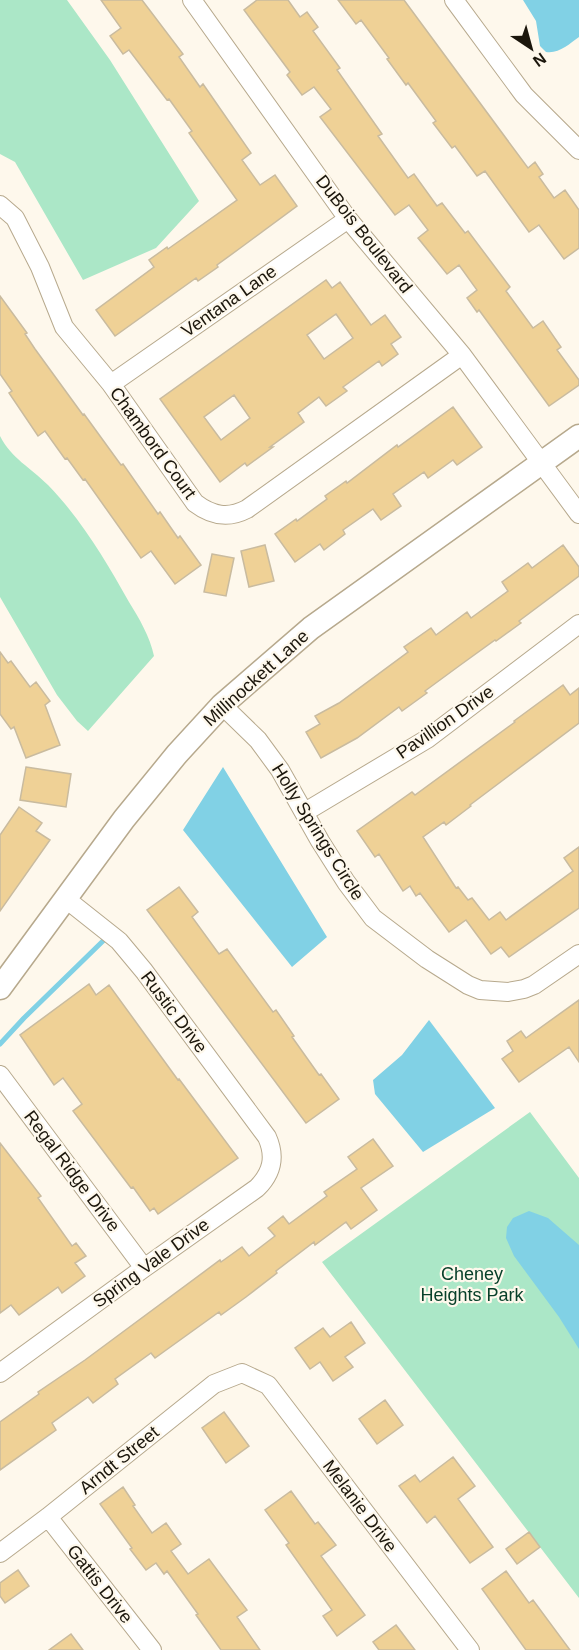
<svg xmlns="http://www.w3.org/2000/svg" width="579" height="1650" font-family="Helvetica,sans-serif">
	<style>
		.green { fill: #abe7c7 }
		.water { fill: #81d1e5 }
		.lines { fill: none; stroke-linecap: round; stroke-linejoin: round }
		.stream { stroke: #81d1e5; stroke-width: 5 }
		.building { fill: #efd196; stroke: #c9bb9f; stroke-width: 1.5; fill-rule: evenodd }
		.minor-casing { stroke: #b7a98d; stroke-width: 20 }
		.tertiary-casing { stroke: #b7a98d; stroke-width: 25 }
		.minor { stroke: #fff; stroke-width: 18 }
		.tertiary { stroke: #fff; stroke-width: 22 }
		.labels { text-anchor: middle; stroke-width: 4.5; stroke-linejoin: round; paint-order: stroke }
		.street-label { font-size: 18px; fill: #1b160c; stroke: #fef8ec }
		.park-label { font-size: 18px; fill: #08402a; stroke: #fef8ec }
	</style>
	<rect width="100%" height="100%" fill="#fef8ec"/>
	<!-- green -->
	<path class="green" d="M0,0H67L110,60L199,201L156,248L83,280L15,162L0,154Z
		M0,436C11,458 31,468 48,485C81,519 106,561 129,602C139,618 150,637 154,656L88,731L77,721L57,695L0,597Z
		M530,1112L579,1178V1598L322,1262Z"/>
	<!-- water -->
	<path class="water" d="M523,0H579V37C569,44 559,54 546,52L540,46L536,21Z
		M223,767L327,937L292,967L183,830Z
		M429,1020L495,1108L423,1152L375,1094L373,1080L402,1055Z
		M529,1211L548,1218L579,1245V1349L559,1317L514,1256L506,1238L507,1227L513,1218Z"/>
	<g class="lines">
		<!-- stream -->
		<path class="stream" d="M0,1044L24,1018L104,940"/>
	</g>
	<!-- building -->
	<path class="building" d="M101,0H142L183,54L179,57L200,87L203,84L251,153L242,160L260,185L275,175L297,206L243,246L217,265L218,267L198,281L196,278L115,336L96,310L154,267L149,260L167,247L168,249L237,200L189,133L192,131L169,99L167,100L129,50L123,54L110,36L121,28Z
		M257,0H288L300,17L307,12L318,27L313,31L340,68L337,70L382,134L378,136L408,178L414,174L437,206L442,203L465,233L468,231L510,287L506,291L533,328L543,321L561,347L557,350L579,380V385L549,406L479,310L477,312L467,298L477,290L459,265L447,274L418,238L428,230L409,205L395,215L320,117L331,109L314,87L302,95L287,75L290,72L244,10Z
		M338,0H404L528,168L535,162L543,174L539,177L554,198L565,190L579,210V248L564,259L539,225L529,232L485,171L477,176L455,146L452,148L433,123L436,121L408,83L406,85L387,59L389,58L361,20L356,24Z
		M326,280L332,288L340,282L371,325L385,315L401,337L391,344L398,354L382,366L379,361L343,387L347,391L326,406L319,397L298,413L304,422L270,447H273L247,466L245,463L220,482L160,399ZM336,314L353,338L324,359L307,335ZM234,395L250,418L221,440L204,417Z
		M0,296L27,333L25,334L35,349L83,415L84,414L121,465L123,464L158,514L160,512L178,538L180,536L201,565L175,584L151,551L141,558L85,479L83,480L67,458L65,459L45,431L38,436L9,393L12,391L0,374Z
		M453,407L482,447L457,465L453,460L428,478L424,472L393,494L401,506L381,520L373,509L343,530L345,534L324,550L320,544L295,562L275,534L296,519L297,521L327,499L325,496L346,481L347,483L397,445L398,447Z
		M265,545L274,581L249,587L241,551Z
		M563,545L579,567V576L519,621L521,623L496,641L495,640L459,666L425,691L427,693L402,711L399,707L357,738L321,758L306,732L320,724L315,716L339,703L408,652L404,647L431,628L436,635L467,612L471,618L508,591L502,582L528,563L532,568Z
		M212,554L234,558L226,596L204,592Z
		M0,652L8,663L11,661L30,687L36,682L50,701L45,705L60,745L26,758L14,727L11,729L0,714Z
		M563,685L570,695L579,688V723L470,805L471,806L446,825L444,822L423,837L456,888L458,887L468,900L472,898L489,920L500,912L506,920L573,871L564,858L579,847V908L509,957L501,947L491,954L466,920L449,932L420,893L416,896L410,886L403,891L379,854L375,857L357,831L412,792L415,795L515,722L514,721Z
		M26,767L71,774L66,807L20,800Z
		M19,807L42,823L36,831L50,840L0,911V835Z
		M179,887L198,912L192,917L219,954L227,949L273,1012L276,1010L294,1036L292,1037L319,1075L321,1074L339,1099L306,1123L147,910Z
		M89,984L96,995L109,985L178,1080L179,1079L238,1158L158,1214L154,1208L150,1211L133,1187L131,1188L73,1111L82,1104L63,1078L54,1085L20,1035Z
		M579,1000V1062L569,1047L519,1082L502,1059L513,1051L507,1041L521,1031L526,1038Z
		M373,1139L393,1166L361,1188L377,1210L351,1229L346,1222L315,1245L314,1242L276,1271L277,1273L246,1297L221,1315L219,1312L155,1358L151,1353L115,1379L118,1384L93,1403L88,1397L52,1423L56,1430L0,1470V1422L39,1394L38,1392L85,1360L220,1260L221,1262L242,1247L249,1256L275,1236L268,1228L283,1216L289,1224L327,1196L324,1192L357,1169L348,1157Z
		M0,1143L41,1196L38,1198L72,1246L76,1243L86,1256L75,1263L85,1276L62,1293L58,1287L19,1315L11,1305L0,1313Z
		M351,1322L365,1343L345,1357L353,1367L333,1381L320,1362L310,1369L295,1348L323,1328L330,1337Z
		M385,1400L403,1425L377,1444L359,1419Z
		M224,1412L249,1446L226,1463L202,1428Z
		M453,1457L475,1486L458,1499L493,1547L470,1563L435,1516L427,1523L399,1486L415,1475L420,1482Z
		M123,1487L135,1505L133,1506L152,1533L166,1523L181,1544L171,1551L188,1574L209,1559L247,1610L237,1617L260,1650H221L196,1615L198,1614L167,1571L164,1574L156,1563L146,1570L130,1549L132,1548L100,1504Z
		M291,1491L315,1524L318,1522L336,1545L321,1556L365,1615L337,1636L323,1616L332,1610L286,1545L289,1543L265,1510Z
		M529,1532L540,1547L517,1564L506,1549Z
		M18,1570L29,1586L5,1603L0,1596V1583Z
		M506,1571L529,1603L533,1600L570,1650H526L482,1589Z
		M396,1625L415,1650H379L373,1642Z
		M71,1634L83,1650H49Z"/>
	<g class="lines">
		<defs>
			<path id="minor" d="M192,0L348,219L462,355L579,514
				M454,0L524,95L579,150
				M0,205L15,218L40,267L64,327L111,384L195,503C212,516 228,519 247,509L462,355
				M111,384L348,219
				M222,705L258,740L280,770L320,841L346,882L373,918L427,959L468,985L480,990L508,992L524,989L534,985L579,954
				M305,812L427,739L579,624
				M0,1075L144,1268
				M0,1373L144,1268L257,1188C272,1173 276,1157 267,1137L144,971L119,941L66,899
				M48,1517L152,1650
				M0,1553L48,1517L214,1384L242,1373L268,1385L470,1650"/>
			<path id="tertiary" d="M0,988L124,819L177,754L222,705L311,628L579,436"/>
		</defs>
		<!-- minor casing -->
		<use href="#minor" class="minor-casing"/>
		<!-- tertiary casing -->
		<use href="#tertiary" class="tertiary-casing"/>
		<!-- minor -->
		<use href="#minor" class="minor"/>
		<!-- tertiary -->
		<use href="#tertiary" class="tertiary"/>
	</g>
	<g class="labels">
		<!-- street labels -->
		<g class="street-label">
			<text transform="translate(364 234) rotate(52)" y="6">DuBois Boulevard</text>
			<text transform="translate(229 301) rotate(-35)" y="6">Ventana Lane</text>
			<text transform="translate(153 443) rotate(54)" y="6">Chambord Court</text>
			<text transform="translate(256 678) rotate(-42)" y="6">Millinockett Lane</text>
			<text transform="translate(445 722) rotate(-35)" y="6">Pavillion Drive</text>
			<text transform="translate(318 832) rotate(58)" y="6">Holly Springs Circle</text>
			<text transform="translate(174 1012) rotate(53)" y="6">Rustic Drive</text>
			<text transform="translate(72 1171) rotate(53)" y="6">Regal Ridge Drive</text>
			<text transform="translate(151 1263) rotate(-36)" y="6">Spring Vale Drive</text>
			<text transform="translate(119 1460) rotate(-39)" y="6">Arndt Street</text>
			<text transform="translate(360 1506) rotate(53)" y="6">Melanie Drive</text>
			<text transform="translate(100 1584) rotate(52)" y="6">Gattis Drive</text>
		</g>
		<!-- park labels -->
		<g class="park-label">
			<text x="472" y="1280">Cheney<tspan x="472" dy="21">Heights Park</tspan></text>
		</g>
	</g>
	<!-- north arrow -->
	<g transform="translate(531 48) rotate(144)" stroke="#fef8ec" stroke-width="4.5" paint-order="stroke">
	<path d="M0-4.5L10 22L0 15L-10 22Z" fill="#1b160c"/>
	<text y="-9" font-size="16" font-weight="bold" text-anchor="middle" fill="#1b160c">N</text>
	</g>
</svg>
